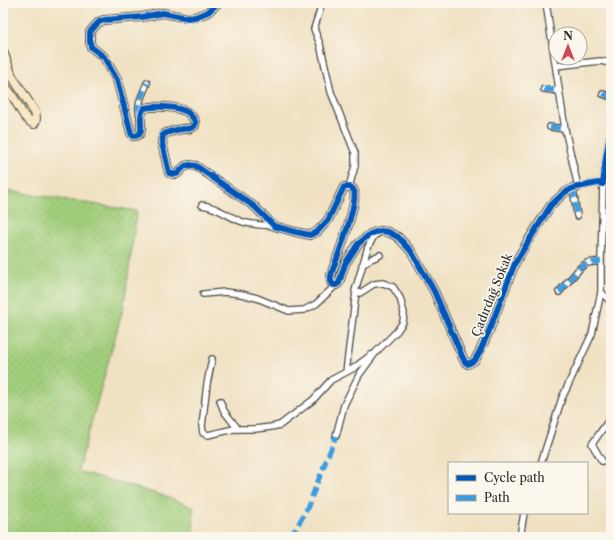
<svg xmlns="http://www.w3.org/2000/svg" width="614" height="540" font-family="'Libre Caslon Text',serif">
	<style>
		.grass { fill: url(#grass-dots); stroke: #667c53 }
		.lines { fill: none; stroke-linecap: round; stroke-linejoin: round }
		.street-casing { stroke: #494642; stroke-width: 8 }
		.secondary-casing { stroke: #494642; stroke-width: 10 }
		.street { stroke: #fff; stroke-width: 5.5 }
		.secondary { stroke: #f9e7c3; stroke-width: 8 }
		.quiet { stroke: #3d9ce1; stroke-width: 5; stroke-dasharray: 10 5; stroke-linecap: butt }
		.cycleway-casing { stroke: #fbf7ec; stroke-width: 8 }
		.cycleway { stroke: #0057b8; stroke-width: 6 }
		.labels { text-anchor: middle; stroke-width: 3.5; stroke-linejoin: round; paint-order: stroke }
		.street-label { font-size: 12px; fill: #2b2b2b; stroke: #fbf7ec }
	</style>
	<defs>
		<pattern id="grass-dots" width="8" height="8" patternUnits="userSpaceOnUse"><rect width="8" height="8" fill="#a1ce7b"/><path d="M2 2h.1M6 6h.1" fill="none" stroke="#8bb16a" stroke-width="1.8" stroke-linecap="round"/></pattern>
	</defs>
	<rect width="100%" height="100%" fill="#fbf7ec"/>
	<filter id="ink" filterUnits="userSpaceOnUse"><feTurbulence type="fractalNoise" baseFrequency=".025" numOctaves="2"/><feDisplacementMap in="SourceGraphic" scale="8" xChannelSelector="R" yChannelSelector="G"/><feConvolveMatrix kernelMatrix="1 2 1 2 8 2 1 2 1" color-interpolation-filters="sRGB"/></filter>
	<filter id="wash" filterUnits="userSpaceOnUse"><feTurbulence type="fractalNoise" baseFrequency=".012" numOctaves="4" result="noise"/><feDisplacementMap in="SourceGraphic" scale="16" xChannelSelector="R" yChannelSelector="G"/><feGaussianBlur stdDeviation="0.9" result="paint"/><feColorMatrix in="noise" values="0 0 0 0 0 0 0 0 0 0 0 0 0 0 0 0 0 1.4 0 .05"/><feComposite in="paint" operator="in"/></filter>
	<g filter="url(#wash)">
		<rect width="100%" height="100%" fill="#f0e1c3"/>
		<!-- grass -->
		<path class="grass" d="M3,190L137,211L124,305L78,471L161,495L193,507L194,537H3Z"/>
	</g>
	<g filter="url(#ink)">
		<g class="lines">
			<defs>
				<path id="street" d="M546,3L565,129L578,187L598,183L603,184L606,157L611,128
					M320,10L314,29L320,44L331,92L355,153V166L349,187
					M556,66L600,61L611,63
					M544,89L559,91
					M603,94L611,97
					M140,116C136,104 143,94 147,83
					M550,127L565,129
					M573,188L577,216
					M202,205C219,207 228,217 243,222C252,225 264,225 274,226
					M362,265L371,259L380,255
					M559,292L581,267L587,263L601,261
					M601,292L611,302
					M203,294L225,292L241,294L257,298L289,311L304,310L316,304L336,285
					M212,359L207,384L202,426L203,433L208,435L234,429H255L271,427L280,425L313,400L331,380L354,368L371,355
					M346,372L356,292
					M220,401L224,411L238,429
					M336,436L344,405L359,375L376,352L397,331L403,322L404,313L400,298L393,287L383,283L374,284L360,293L355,291L368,247L374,236L379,233
					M602,461L592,444L611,417
					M541,463L562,398L592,334L601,292V261L603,184H606L611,187
					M520,537L524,513"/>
				<path id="secondary" d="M218,3L208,12L195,17L188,18L163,13L142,17L104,20L99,22L95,26L90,32V42L91,47L104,57L117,80L131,133L133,136C145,136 140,125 141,118C141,114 142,111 144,108C155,106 177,106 187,112C190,114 193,118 195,121C195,125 196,126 193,127C190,129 186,129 182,129C175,130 169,131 163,135L162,143L169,173L173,174H177L185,166L190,165L196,166L212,177L255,207L274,226L296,232L310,235L317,232L328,220L344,187C348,187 352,186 354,191C358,202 338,256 333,269C331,275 329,280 333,285H336L339,283L345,264L358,244L370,234L376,232L381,231L388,232L398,237L411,251L434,291L462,356L465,362L468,364L475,360L480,351L489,331L515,263L528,241L551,205L564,193L573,188L578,187
					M3,51L12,76L35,112C36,117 37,120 34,124C23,120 18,103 11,94C9,91 6,87 3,84"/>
			</defs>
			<!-- street casing -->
			<use href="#street" class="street-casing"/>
			<!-- secondary casing -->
			<use href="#secondary" class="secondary-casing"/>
			<!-- street -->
			<use href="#street" class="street"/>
			<!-- secondary -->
			<use href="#secondary" class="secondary"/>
			<!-- quiet -->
			<path class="quiet" d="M544,89L559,91
				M603,94L611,97
				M140,114C136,104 143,93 147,83
				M550,127L565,129
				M573,188L577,216
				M559,292L581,267L587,263L601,261
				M291,537L306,511L336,436"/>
			<defs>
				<path id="cycleway" d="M218,3L208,12L195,17L188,18L163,13L142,17L104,20L99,22L95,26L90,32V42L91,47L104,57L117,80L131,133L133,136C145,136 140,125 141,118C141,114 142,111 144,108C155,106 177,106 187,112C190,114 193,118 195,121C195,125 196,126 193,127C190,129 186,129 182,129C175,130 169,131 163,135L162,143L169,173L173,174H177L185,166L190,165L196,166L212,177L255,207L274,226L296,232L310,235L317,232L328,220L344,187C348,187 352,186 354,191C358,202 338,256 333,269C331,275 329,280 333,285H336L339,283L345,264L358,244L370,234L376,232L381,231L388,232L398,237L411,251L434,291L462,356L465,362L468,364L475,360L480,351L489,331L515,263L551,205L564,193L573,188L598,183L603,184L606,157L611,128"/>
			</defs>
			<!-- cycleway casing -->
			<use href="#cycleway" class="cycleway-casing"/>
			<!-- cycleway -->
			<use href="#cycleway" class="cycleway"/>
		</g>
	</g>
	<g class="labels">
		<!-- street labels -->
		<g class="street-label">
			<text transform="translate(492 295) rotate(-68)" y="4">Çadırdağ Sokak</text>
		</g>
	</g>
	<!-- margin -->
	<rect width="614" height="540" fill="none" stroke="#fbf7ec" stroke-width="16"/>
	<!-- legend -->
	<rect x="448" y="462" width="140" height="52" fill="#fbf7ec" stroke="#a8a59f"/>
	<rect x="456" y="475" width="20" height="6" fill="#0057b8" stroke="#a8a59f"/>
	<text x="484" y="482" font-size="12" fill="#2b2b2b">Cycle path</text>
	<rect x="456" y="495" width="20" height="6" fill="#3d9ce1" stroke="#a8a59f"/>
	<text x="484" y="502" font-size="12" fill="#2b2b2b">Path</text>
	<!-- north arrow -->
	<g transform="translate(568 46)"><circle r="19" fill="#fbf7ec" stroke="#a8a59f"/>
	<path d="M0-3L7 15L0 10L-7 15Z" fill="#d1495b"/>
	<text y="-6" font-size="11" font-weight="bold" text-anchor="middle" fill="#2b2b2b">N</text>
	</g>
</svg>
